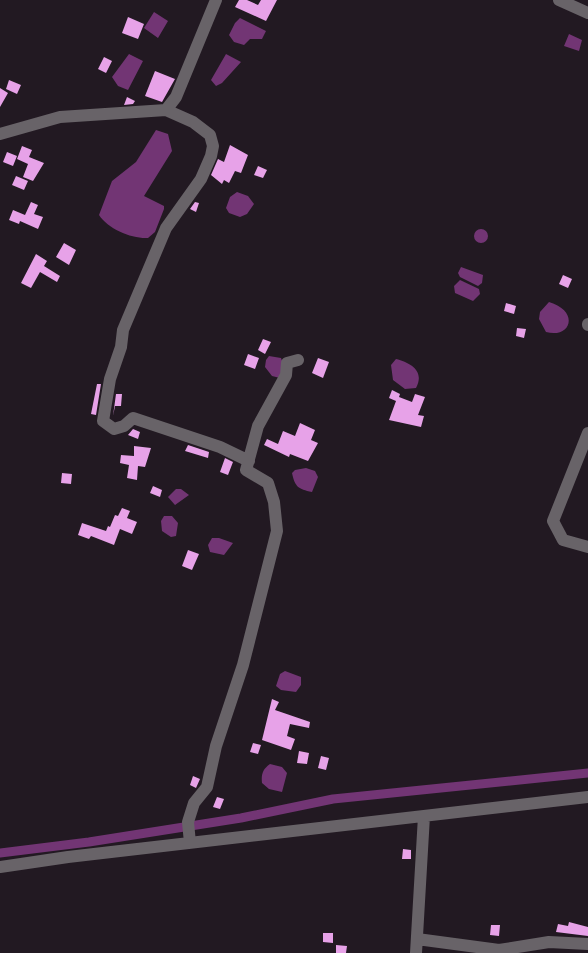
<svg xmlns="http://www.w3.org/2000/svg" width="588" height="953" font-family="Merriweather,serif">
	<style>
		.water { fill: #723574 }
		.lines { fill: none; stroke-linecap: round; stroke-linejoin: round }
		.canal { stroke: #723574; stroke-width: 9 }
		.building { fill: #e7a2e8 }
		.minor { stroke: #686368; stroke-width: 12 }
	</style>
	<rect width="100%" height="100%" fill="#221922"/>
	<!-- water -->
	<path class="water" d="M154,12L168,21L158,38L144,28Z
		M240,18L266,31L262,39H250L244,45L234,42L229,35L235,23Z
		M569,34L582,40L579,51L564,46Z
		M129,54L143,61L128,90L118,86L112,77Z
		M226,54L241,62L222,83L216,86L211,80Z
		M156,130L168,134L172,151L144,196L164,206V209L155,232L148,238C132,239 108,229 99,215L112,181L136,162Z
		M237,192L248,196L254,204L247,214L240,217L229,213L226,208L230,197Z
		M474 236a7 7 0 1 1 14 0a7 7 0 1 1-14 0Z
		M461,267L483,275L482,283L478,286L460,277L458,273Z
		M460,280L479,289L480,294L473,301L455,293L454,286Z
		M549,302C580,311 571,339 546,332L539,319L540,312Z
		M269,356L281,358L284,366L280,378L272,376L265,367L266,360Z
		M396,359C411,363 425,371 416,388L405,389L393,380L391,365Z
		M306,468L315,471L318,477L312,492C298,489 295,487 292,473L295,470Z
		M176,489H181L189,495L175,505L168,497Z
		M164,516H172L178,523L176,536L171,537L162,531L161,521Z
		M212,538H219L233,543L224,555L210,552L208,545Z
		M285,671L301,677V685L296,692L281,690L276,686L280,674Z
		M270,764L282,767L287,773L282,792L269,789L262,783C261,774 263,769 270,764Z"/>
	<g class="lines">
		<!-- canal -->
		<path class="canal" d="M0,853L89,842L241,818L333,799L588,773"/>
	</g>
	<!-- building -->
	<path class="building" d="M239,0H247L258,5L261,0H277L266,21L235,7Z
		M128,17L144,24L138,39L122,33Z
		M104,57L112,61L106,73L98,69Z
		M155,71L175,79L162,102L145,96Z
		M9,80L21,85L17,94L6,89Z
		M0,88L8,93L0,107Z
		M127,97L135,101L133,104L124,105Z
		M230,145L248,155L241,173L235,171L229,183L224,180L222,184L211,175L218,159L224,162Z
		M22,146L32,150L29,157L44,163L33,181L23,177L28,164L17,159Z
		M7,152L17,156L13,166L3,162Z
		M258,166L267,170L263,178L254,175Z
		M16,176L28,181L24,190L12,185Z
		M31,202L38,205L34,214L43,217L38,229L20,221L19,224L9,220L13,210L25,215Z
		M195,202L199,203L196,212L190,209Z
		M64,243L76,250L69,265L56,257Z
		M36,254L47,261L44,266L60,276L57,282L40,272L31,288L21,283Z
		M563,275L572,279L568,288L559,284Z
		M506,303L516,306L514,314L504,311Z
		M517,328L526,329L524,338L516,336Z
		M263,339L271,342L265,354L258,350Z
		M248,354L259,358L255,369L244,365Z
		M318,358L329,362L323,378L312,373Z
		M97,384H101L96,415L91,414Z
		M392,390L400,394L399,397L412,402L415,394L425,397L418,415L424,416L421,427L389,420L396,401L389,398Z
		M116,394H122L121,406H115L113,416Z
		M300,423L315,430L311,440L318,443L308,461L290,454L289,457L264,445L267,439L278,444L283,431L295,436Z
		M133,429L140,432L138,439L128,435Z
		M188,445L209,452L208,458L185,451Z
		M134,446L151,448L145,467L138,466L137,480L127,478L129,465L120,463L121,455L134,456Z
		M225,458L233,462L228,475L220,472Z
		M62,473L72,474L71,484L61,483Z
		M153,486L162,490L160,497L150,493Z
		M122,508L130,511L127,518L137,522L132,534L120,529L114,545L91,536L89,539L78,535L82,523L106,531L108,526L110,527L115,515L118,516Z
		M188,550L199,554L192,570L182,566Z
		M272,699L279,702L275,710L310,722L309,728L290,724L287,736L295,739L291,750L262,740Z
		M253,743L261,745L258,754L250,752Z
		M299,751L309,753L307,764L297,763Z
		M321,756L329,758L326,770L318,768Z
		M193,776L200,779L196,788L190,785Z
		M217,797L224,799L220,809L213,807Z
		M403,849L411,850V859H402Z
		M569,922L588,927V936L556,932L558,924L568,926Z
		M491,925H500L499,936L490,935Z
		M323,933H333V943L323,942Z
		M336,945L347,946L346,953H336Z"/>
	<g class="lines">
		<!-- minor -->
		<path class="minor" d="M559,0L588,13
			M166,110L193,122L210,135L213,146L211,156L201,179L166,228L123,330L121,347L110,379L103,421L114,429L124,426L133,418L220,447L249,461
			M0,134L60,117L166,110L176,97L216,0
			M588,324V325
			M588,433L553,521L563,540L588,547
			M190,843L188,822L194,803L207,787L216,746L243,665L277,531L274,502L268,483L246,470L258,426L286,375L287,363L298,360
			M0,867L68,857L588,797
			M417,939L499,950L549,942L588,944
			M416,953L424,816"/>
	</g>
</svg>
